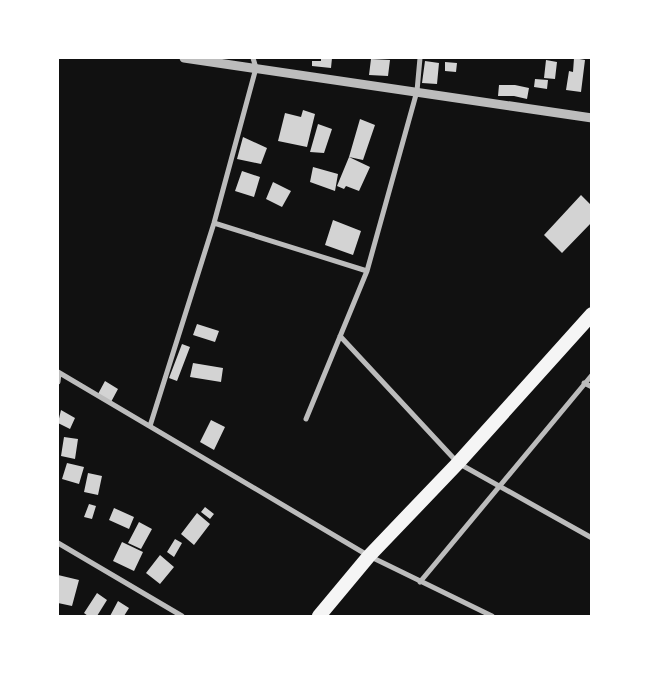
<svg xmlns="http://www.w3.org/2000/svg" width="649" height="674" font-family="'Titillium Web',sans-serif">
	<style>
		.building { fill: #d3d3d3 }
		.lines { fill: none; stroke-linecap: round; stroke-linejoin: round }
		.minor { stroke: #bcbcbc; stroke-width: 5 }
		.tertiary { stroke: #bcbcbc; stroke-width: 9 }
		.trunk { stroke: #f5f5f5; stroke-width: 14 }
	</style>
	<rect width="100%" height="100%" fill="#111"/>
	<!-- building -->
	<path class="building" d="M321,58H332L331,68L312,66V61H321Z
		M574,58L585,60L581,92L566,90L569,71L573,72Z
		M371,59L390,60L388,76L369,75Z
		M546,60L557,62L555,79L544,78Z
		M425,61L439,63L437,84L422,83Z
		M445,62L457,63L456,72L445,71Z
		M535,79L548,80L547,89L534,87Z
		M499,85H515L529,88L527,99L514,96H498Z
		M303,110L315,114L307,147L278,141L285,113L301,117Z
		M360,119L375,125L363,160L349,157Z
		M318,124L332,129L324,153L310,152Z
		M243,137L267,148L261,164L237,159Z
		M349,157L370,167L359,191L346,186L344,189L337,186Z
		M313,167L338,174L335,191L310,182Z
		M242,171L260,177L254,197L235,191Z
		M273,182L291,191L282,207L266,199Z
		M581,195L592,206V222L562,253L544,235Z
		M333,220L361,231L353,255L325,245Z
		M197,324L219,331L215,342L193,335Z
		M182,344L190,347L177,381L169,378Z
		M193,363L223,368L221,382L190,377Z
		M105,381L118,389L111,402L98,394Z
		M61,410L75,418L70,429L58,423Z
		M211,420L225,427L214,450L200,442Z
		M64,437L78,439L75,459L61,456Z
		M67,463L84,467L79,484L62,479Z
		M88,473L102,476L98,495L84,492Z
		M89,504L96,506L92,519L84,517Z
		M205,507L214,514L210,519L201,512Z
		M114,508L134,517L129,529L109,520Z
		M197,513L210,524L194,545L181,534Z
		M139,522L152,529L141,549L128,543Z
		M175,539L182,543L174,557L167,552Z
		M122,542L143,552L134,571L113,561Z
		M160,555L174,567L160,584L146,573Z
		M58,575L79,580L72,606L58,603Z
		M97,593L107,600L97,616H88L84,613Z
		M118,601L129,608L124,616H110Z"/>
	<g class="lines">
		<!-- minor -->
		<path class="minor" d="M214,223L367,271
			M340,336L458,463L592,538
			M58,372L369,556L492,616
			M58,382L59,373
			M584,383L592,387
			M306,419L367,271L417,91L420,58
			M150,426L214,223L256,68L253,58
			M58,543L182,616
			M420,582L592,375"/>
		<!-- tertiary -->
		<path class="tertiary" d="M184,58L592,118"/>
		<!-- trunk -->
		<path class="trunk" d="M319,616L369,556L458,463L592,314"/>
	</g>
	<!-- border -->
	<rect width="649" height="674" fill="none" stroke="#ffffff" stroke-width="118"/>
</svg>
